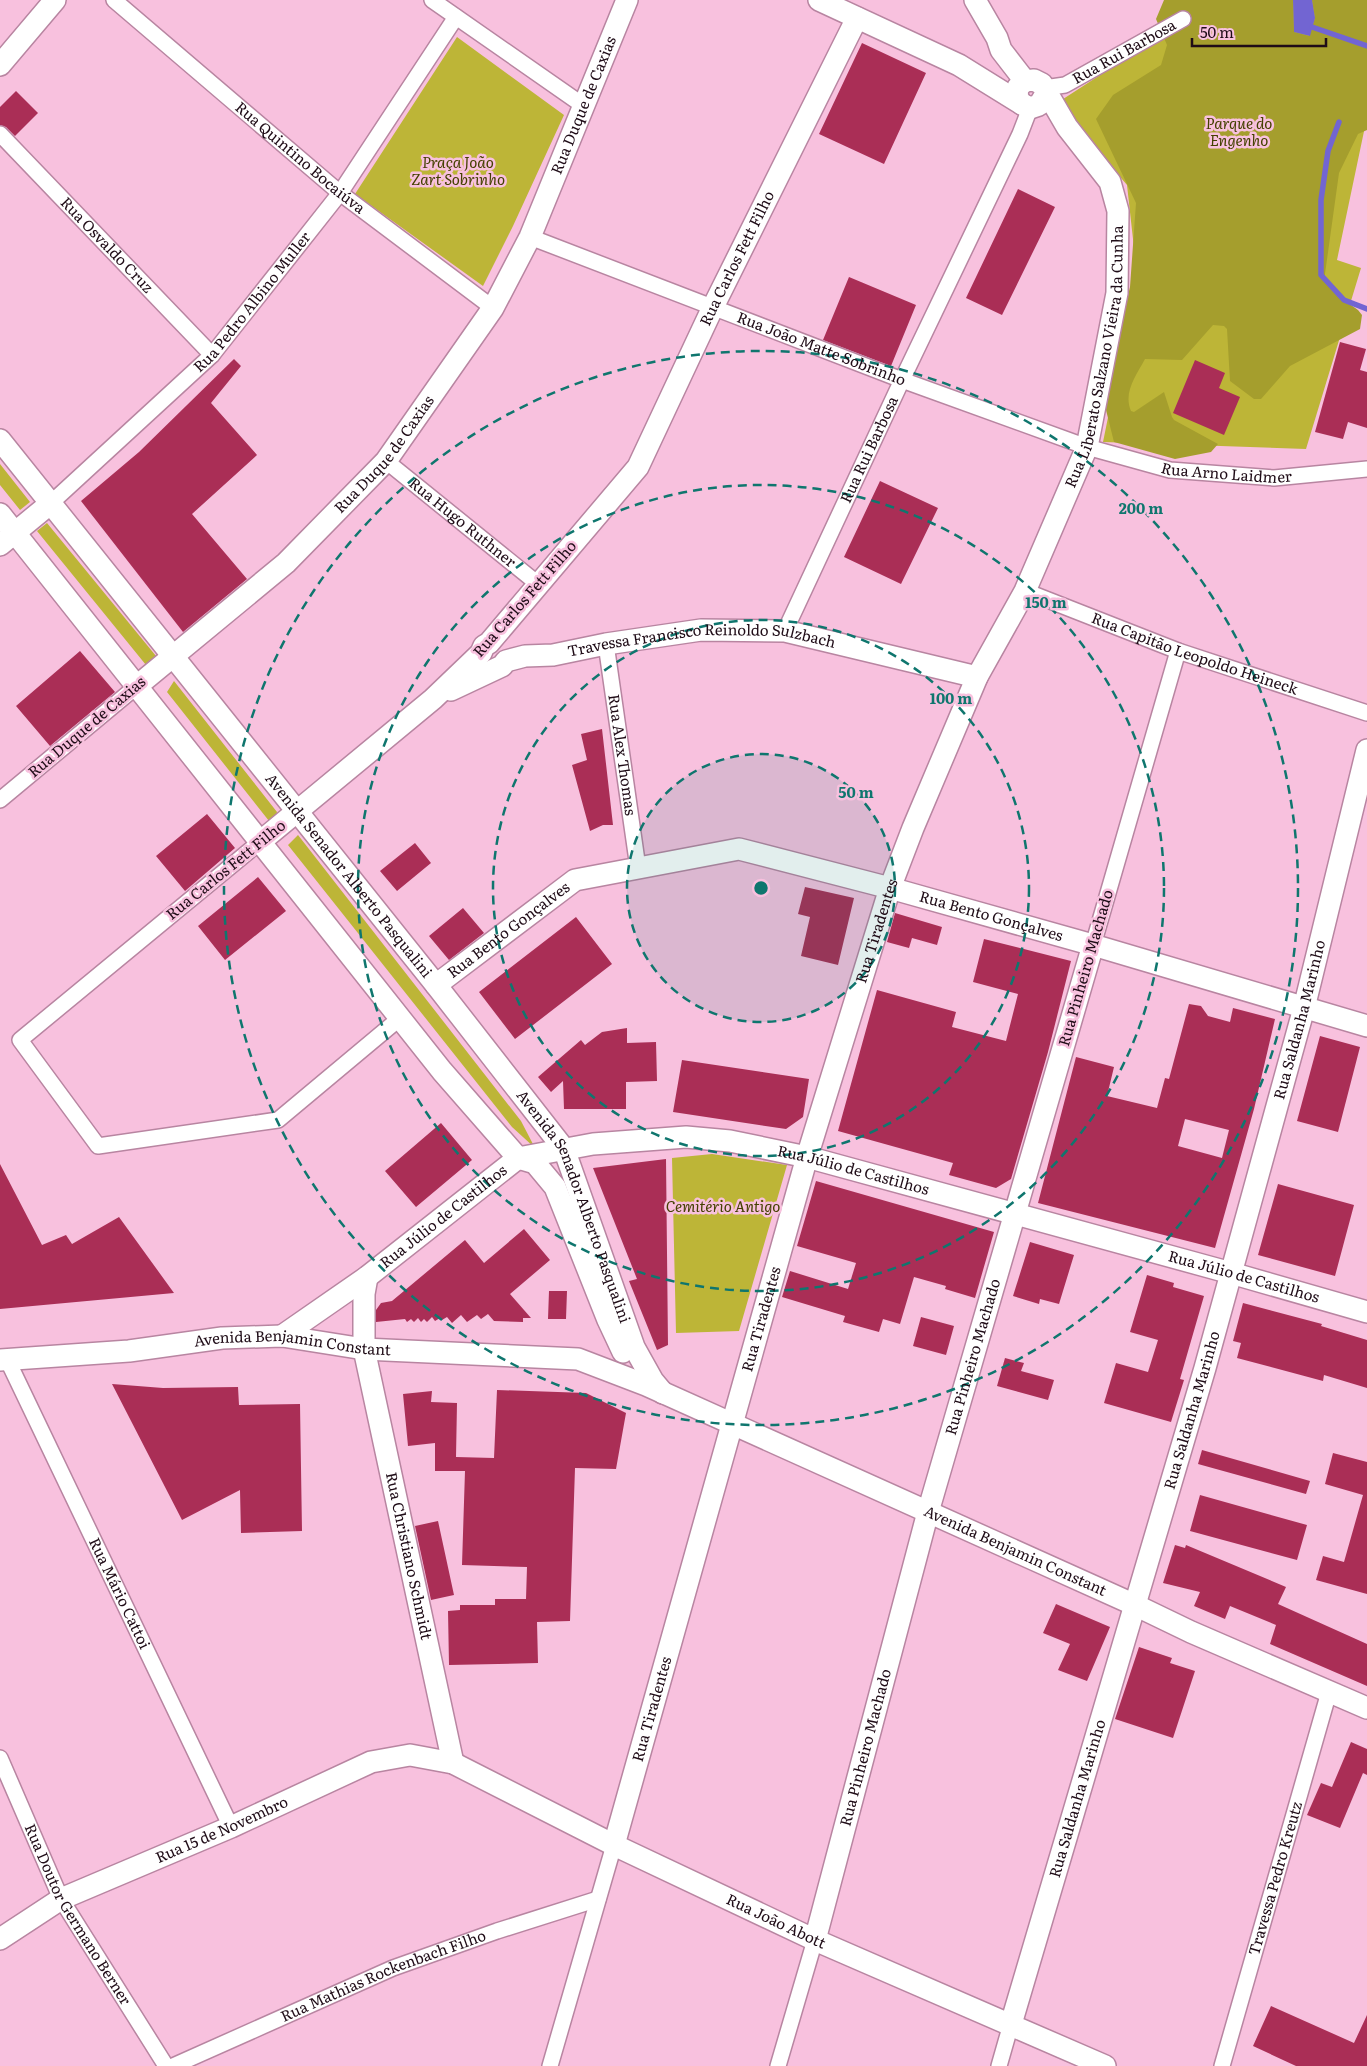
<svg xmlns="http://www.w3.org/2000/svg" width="1367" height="2066" font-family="Literata,serif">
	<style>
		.green { fill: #bdb537 }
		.forest { fill: #a59e2d }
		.water { fill: #7265d2 }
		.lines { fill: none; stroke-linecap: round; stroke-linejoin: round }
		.stream { stroke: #7265d2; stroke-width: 5.5 }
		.building { fill: #aa2e56; fill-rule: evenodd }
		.street-casing { stroke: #b885a1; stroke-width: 18 }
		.secondary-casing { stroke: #b885a1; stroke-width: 24 }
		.street { stroke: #fff; stroke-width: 15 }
		.secondary { stroke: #fff; stroke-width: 21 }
		.ring { fill: none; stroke: #0f766e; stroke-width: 2.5; stroke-dasharray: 9 6 }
		.labels { text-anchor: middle; stroke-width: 5; stroke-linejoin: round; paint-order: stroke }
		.street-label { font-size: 15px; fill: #1f0c17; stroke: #f8c1de }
		.park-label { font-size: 15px; font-style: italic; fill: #444001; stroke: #f8c1de }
		.centre { fill: #0f766e; stroke: #f8c1de; stroke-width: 2.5 }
		.ring-label { font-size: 15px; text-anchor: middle; font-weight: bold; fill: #0f766e; stroke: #f8c1de; stroke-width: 5; stroke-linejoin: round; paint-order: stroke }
	</style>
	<rect width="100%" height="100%" fill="#f8c1de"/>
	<!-- green -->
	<path class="green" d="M1209,0H1367V117L1337,260L1361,268L1306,449L1103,442L1137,275L1127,185L1057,103L1211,3Z
		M457,37L564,115L513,226L483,286L355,194Z
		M0,464L30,502L20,510L0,485Z
		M47,523L156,656L146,665L37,531Z
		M174,681L277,812L273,826L167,692Z
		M298,835L521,1121L535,1148L512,1127L288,845Z
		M712,1154L787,1165L739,1331L676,1333L672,1158Z"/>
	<!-- forest -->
	<path class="forest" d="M1164,0H1293L1294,32L1309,36L1315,18L1312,0H1367V130L1358,134L1339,173L1324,281L1344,300L1358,310L1362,315L1360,329L1290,366L1261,399H1254L1230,381L1227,329L1224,326L1213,325L1182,360L1145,359C1136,376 1123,392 1131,411L1134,412L1164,392L1172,417L1174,420L1218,444L1211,452L1175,459L1114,442L1103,398L1130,287L1136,203L1096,119L1113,95L1161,65L1167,45L1156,19Z"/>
	<!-- water -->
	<path class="water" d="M1293,0H1312L1315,18L1310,36L1294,32Z"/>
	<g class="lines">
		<!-- stream -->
		<path class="stream" d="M1312,27L1367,46
			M1339,122L1328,151L1321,200V275L1344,300L1367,309"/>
	</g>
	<!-- building -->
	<path class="building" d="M862,43L926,73L884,164L819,134Z
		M16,91L38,113L15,136L6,127L0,125V107Z
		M1018,189L1055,207L1002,315L966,298Z
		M849,277L916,305L891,366L823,340Z
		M1340,342L1366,349L1360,370L1367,372V428L1348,422L1343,439L1315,432Z
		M234,359L241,366L211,403L257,455L192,514L247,579L183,632L81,501L139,452Z
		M1195,360L1225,373L1219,388L1240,397L1224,435L1173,413Z
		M880,481L938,508L901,584L844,557Z
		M80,651L115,692L50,746L16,706Z
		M602,729L613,825H603L590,831L572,765L587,760L581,734Z
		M207,814L235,848L185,891L156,856Z
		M415,843L431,863L397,891L380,871Z
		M258,877L286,911L225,960L198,926Z
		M805,887L854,898L838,965L801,956L810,917L798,914Z
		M463,908L484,933L449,960L429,936Z
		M895,913L942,927L937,945L912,938L909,948L887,942Z
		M576,917L612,964L515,1039L479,992Z
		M984,939L1071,961L1048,1052L1011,1179L996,1188L949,1175L953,1163L838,1131L877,990L956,1012L952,1027L1006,1041L1018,994L973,982Z
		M1189,1004L1201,1006L1208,1016L1230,1022L1233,1008L1275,1019L1254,1109L1215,1248L1038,1203L1076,1057L1114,1067L1107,1096L1157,1108L1165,1078L1169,1079ZM1185,1119L1229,1130L1222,1158L1178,1146Z
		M627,1028V1043L656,1042L657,1081L626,1082V1109H564L563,1081L551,1092L538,1077L581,1040L585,1045L602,1032Z
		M1320,1036L1360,1047L1338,1132L1297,1121Z
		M682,1060L809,1079L803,1117L786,1129L673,1112Z
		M441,1123L472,1160L416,1207L385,1171Z
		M666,1159L668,1345L657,1350L629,1281L637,1279L593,1168Z
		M0,1164L42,1245L66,1235L72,1244L119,1217L174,1293L0,1309Z
		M816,1181L994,1232L975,1298L945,1289L946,1286L914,1277L900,1324L883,1319L879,1332L843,1322L845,1316L782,1297L790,1271L848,1289L856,1263L797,1246Z
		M1278,1184L1354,1205L1335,1276L1258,1255Z
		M524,1229L550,1260L510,1294L531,1318H523V1322L494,1321L488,1314L481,1319L477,1315L467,1322L461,1315L452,1323L447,1317L442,1320L440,1318L435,1321L432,1317L427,1322L424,1319L421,1322L418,1318L414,1322L411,1319L407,1322L405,1319L376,1322V1310L381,1303L392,1301L465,1240L484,1263Z
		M1030,1242L1074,1255L1059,1304L1040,1299L1039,1304L1013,1296Z
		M1147,1275L1174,1283L1173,1287L1204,1296L1180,1379L1184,1380L1171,1422L1104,1403L1116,1363L1148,1372L1158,1340L1130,1332Z
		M549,1291H567L566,1319H548Z
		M1243,1303L1322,1324L1321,1326L1367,1340V1388L1324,1375L1323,1381L1237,1358L1241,1343L1233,1341Z
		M921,1317L954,1326L946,1355L913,1346Z
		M1005,1358L1024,1363L1021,1371L1054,1380L1048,1400L997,1386Z
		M112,1384L163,1388L238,1387L239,1405L300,1404L302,1531L241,1533L240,1490L182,1520Z
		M497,1390L586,1393L626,1413L616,1469L575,1468L570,1621L537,1622L538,1663L449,1665L448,1611L460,1610V1605H495V1599H526L527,1567L462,1565L465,1471H435V1443L408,1446L403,1394L432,1391L431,1402L457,1403L456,1457L494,1458Z
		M1202,1450L1310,1481L1306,1494L1198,1464Z
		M1333,1453L1367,1462V1594L1316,1580L1323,1556L1344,1562L1363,1495L1325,1484Z
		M1200,1495L1307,1525L1297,1560L1190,1531Z
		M438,1521L454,1595L431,1600L415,1526Z
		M1175,1545L1185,1548L1186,1545L1286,1587L1278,1604L1367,1644V1686L1270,1644L1276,1625L1230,1606L1225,1619L1194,1606L1200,1592L1163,1583Z
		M1056,1604L1110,1627L1087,1681L1058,1670L1070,1644L1043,1633Z
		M1139,1647L1172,1658L1170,1663L1195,1671L1173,1738L1115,1719Z
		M1351,1742L1367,1749V1775L1363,1773L1340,1828L1307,1815L1321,1783L1332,1787Z
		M1271,2006L1354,2043L1367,2015V2066H1296L1253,2046Z"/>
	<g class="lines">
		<defs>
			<g id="street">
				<path id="s1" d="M114,0L340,193L493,308"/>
				<path d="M432,0L584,106"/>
				<path id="s2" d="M1044,88L1065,85L1183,19"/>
				<path id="s3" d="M0,134L212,355"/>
				<path id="s4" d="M530,237L902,380L1087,447L1170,470L1274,478L1367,469"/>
				<path id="s5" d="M386,461L538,584"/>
				<path id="s6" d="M51,503L212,355L340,193L456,17"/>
				<path id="s7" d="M1025,591L1178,651L1367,713"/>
				<path id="s8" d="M785,631L902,380L1020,134L1030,108"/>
				<path id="s9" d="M606,644L638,868"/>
				<path d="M0,800L137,686"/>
				<path d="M260,842L20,1040L98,1146L278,1120L400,1018"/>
				<path d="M1093,945L1178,651"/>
				<path id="s10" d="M7,1359L231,1827"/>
				<path id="s11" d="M0,1758L61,1899L166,2066"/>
				<path id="s12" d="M173,2066L393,1968L497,1931L598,1899"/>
				<path d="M550,2066L614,1845"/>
				<path d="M778,2066L815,1940"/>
				<path d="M999,2066L1011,2024"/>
				<path id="s13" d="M1222,2066L1329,1692"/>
			</g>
			<g id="secondary">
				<path d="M819,0L959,65L1022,104"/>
				<path d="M975,0L997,38L1001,50L1025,81"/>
				<path d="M0,65L55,0"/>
				<path id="s14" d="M0,440L436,985L564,1149L634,1347L653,1381L663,1393"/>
				<path d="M0,514L442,1071L518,1158L535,1163L555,1187L608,1320L623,1352"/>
				<path d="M0,545L51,503"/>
				<path id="s15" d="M137,686L286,563L386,461L493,308L530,237L627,0"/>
				<path id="s16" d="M451,690L502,666L506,661L525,656L553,655L606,644L701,630L785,631L977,677"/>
				<path id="s17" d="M260,842L433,699L481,653L484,646L489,643L638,467L713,307L857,18"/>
				<path id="s18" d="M436,985L575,880L739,849L890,888L1093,945L1367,1026"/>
				<path id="s19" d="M367,1277L364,1294V1349L453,1763"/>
				<path id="s20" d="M282,1336L367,1277L518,1158L593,1144L686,1137L730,1141L807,1157L1231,1273L1367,1312"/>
				<path id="s21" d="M0,1360L129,1351L222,1338L282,1336L364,1349L578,1359L646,1385L1135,1605L1191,1632L1367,1708"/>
				<path id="s22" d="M614,1845L807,1157L890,888L913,828L977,677L1025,591L1087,447L1117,293L1118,211L1110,182L1067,127L1042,84L1034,80L1025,81L1018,87L1017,97L1022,104L1030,108L1039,105L1044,97L1045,93"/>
				<path id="s23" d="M0,1939L61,1899L231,1827L371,1762L410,1755L453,1763L614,1845L815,1940L1105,2066"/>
				<path id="s24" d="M815,1940L928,1512L1093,945"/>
				<path id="s25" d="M1011,2024L1205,1368L1304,1008L1367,750"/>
			</g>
		</defs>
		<!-- street casing -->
		<use href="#street" class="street-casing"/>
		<!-- secondary casing -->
		<use href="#secondary" class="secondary-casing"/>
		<!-- street -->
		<use href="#street" class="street"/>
		<!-- secondary -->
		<use href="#secondary" class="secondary"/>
	</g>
	<!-- distance rings -->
	<circle cx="761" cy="888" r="134" fill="#0f766e" fill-opacity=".12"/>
	<g class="ring">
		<circle cx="761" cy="888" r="134"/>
		<circle cx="761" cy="888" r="268"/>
		<circle cx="761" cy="888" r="403"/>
		<circle cx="761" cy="888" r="537"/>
	</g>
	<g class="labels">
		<!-- street labels -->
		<g class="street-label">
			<text dy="5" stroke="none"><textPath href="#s2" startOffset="89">Rua Rui Barbosa</textPath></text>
			<text dy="5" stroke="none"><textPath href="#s15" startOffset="745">Rua Duque de Caxias</textPath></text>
			<text dy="5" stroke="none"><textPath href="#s1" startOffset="244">Rua Quintino Bocaiúva</textPath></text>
			<text dy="5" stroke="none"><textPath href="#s3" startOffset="154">Rua Osvaldo Cruz</textPath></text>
			<text dy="5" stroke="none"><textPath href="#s17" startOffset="766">Rua Carlos Fett Filho</textPath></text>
			<text dy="5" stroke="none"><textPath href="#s6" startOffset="285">Rua Pedro Albino Muller</textPath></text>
			<text dy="5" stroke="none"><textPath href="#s4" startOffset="312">Rua João Matte Sobrinho</textPath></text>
			<text dy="5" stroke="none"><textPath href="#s22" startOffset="1570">Rua Liberato Salzano Vieira da Cunha</textPath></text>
			<text dy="5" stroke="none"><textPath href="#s8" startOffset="200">Rua Rui Barbosa</textPath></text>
			<text dy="5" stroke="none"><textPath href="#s15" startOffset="340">Rua Duque de Caxias</textPath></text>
			<text dy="5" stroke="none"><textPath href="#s4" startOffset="738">Rua Arno Laidmer</textPath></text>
			<text dy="5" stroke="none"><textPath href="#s5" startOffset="98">Rua Hugo Ruthner</textPath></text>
			<text transform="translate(525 599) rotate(-49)" y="5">Rua Carlos Fett Filho</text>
			<text dy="5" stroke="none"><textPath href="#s16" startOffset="261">Travessa Francisco Reinoldo Sulzbach</textPath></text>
			<text dy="5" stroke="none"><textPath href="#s7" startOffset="181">Rua Capitão Leopoldo Heineck</textPath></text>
			<text transform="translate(87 727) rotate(-40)" y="5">Rua Duque de Caxias</text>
			<text dy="5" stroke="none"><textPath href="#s9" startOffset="112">Rua Alex Thomas</textPath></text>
			<text transform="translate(226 870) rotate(-39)" y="5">Rua Carlos Fett Filho</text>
			<text dy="5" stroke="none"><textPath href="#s14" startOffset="558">Avenida Senador Alberto Pasqualini</textPath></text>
			<text dy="5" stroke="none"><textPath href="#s18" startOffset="602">Rua Bento Gonçalves</textPath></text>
			<text dy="5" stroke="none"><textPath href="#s18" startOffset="91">Rua Bento Gonçalves</textPath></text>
			<text dy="5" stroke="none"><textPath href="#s22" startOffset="951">Rua Tiradentes</textPath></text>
			<text transform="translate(1086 968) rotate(-74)" y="5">Rua Pinheiro Machado</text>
			<text dy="5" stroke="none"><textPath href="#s25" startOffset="1045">Rua Saldanha Marinho</textPath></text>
			<text dy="5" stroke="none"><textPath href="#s20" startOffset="636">Rua Júlio de Castilhos</textPath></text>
			<text dy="5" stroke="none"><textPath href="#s14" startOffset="962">Avenida Senador Alberto Pasqualini</textPath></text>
			<text dy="5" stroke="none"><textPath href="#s20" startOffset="201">Rua Júlio de Castilhos</textPath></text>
			<text dy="5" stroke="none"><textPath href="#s20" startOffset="1041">Rua Júlio de Castilhos</textPath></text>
			<text dy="5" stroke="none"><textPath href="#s22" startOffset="546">Rua Tiradentes</textPath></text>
			<text dy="5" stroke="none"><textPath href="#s21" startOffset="294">Avenida Benjamin Constant</textPath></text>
			<text dy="5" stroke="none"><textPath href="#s24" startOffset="604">Rua Pinheiro Machado</textPath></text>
			<text dy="5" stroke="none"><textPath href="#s25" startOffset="640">Rua Saldanha Marinho</textPath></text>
			<text dy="5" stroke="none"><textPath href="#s21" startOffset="1058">Avenida Benjamin Constant</textPath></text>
			<text dy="5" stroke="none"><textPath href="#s19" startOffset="284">Rua Christiano Schmidt</textPath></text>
			<text dy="5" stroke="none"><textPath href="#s10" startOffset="260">Rua Mário Cattoi</textPath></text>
			<text dy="5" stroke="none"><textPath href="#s22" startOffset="141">Rua Tiradentes</textPath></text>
			<text dy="5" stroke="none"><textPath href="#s24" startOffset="199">Rua Pinheiro Machado</textPath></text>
			<text dy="5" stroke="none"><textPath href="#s25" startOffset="235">Rua Saldanha Marinho</textPath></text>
			<text dy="5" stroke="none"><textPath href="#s23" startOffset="248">Rua 15 de Novembro</textPath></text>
			<text dy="5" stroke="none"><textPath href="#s13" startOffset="195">Travessa Pedro Kreutz</textPath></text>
			<text dy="5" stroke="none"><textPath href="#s11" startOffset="175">Rua Doutor Germano Berner</textPath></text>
			<text dy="5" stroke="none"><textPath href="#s23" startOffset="855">Rua João Abott</textPath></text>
			<text dy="5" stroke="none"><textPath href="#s12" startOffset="229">Rua Mathias Rockenbach Filho</textPath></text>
		</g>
		<!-- park labels -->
		<g class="park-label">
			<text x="1239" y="129">Parque do<tspan x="1239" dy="17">Engenho</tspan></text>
			<text x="458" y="168">Praça João<tspan x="458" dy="17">Zart Sobrinho</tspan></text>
			<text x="723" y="1212">Cemitério Antigo</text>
		</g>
	</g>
	<circle cx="761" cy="888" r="8" class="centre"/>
	<g class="ring-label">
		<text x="1141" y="514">200 m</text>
		<text x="1046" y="608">150 m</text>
		<text x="951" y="704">100 m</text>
		<text x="856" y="798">50 m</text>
	</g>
	<!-- scale -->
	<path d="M1192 38v8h134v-8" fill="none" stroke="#1f0c17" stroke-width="2.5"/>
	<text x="1200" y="38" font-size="15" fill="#1f0c17" stroke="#f8c1de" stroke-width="4" paint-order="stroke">50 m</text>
</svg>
